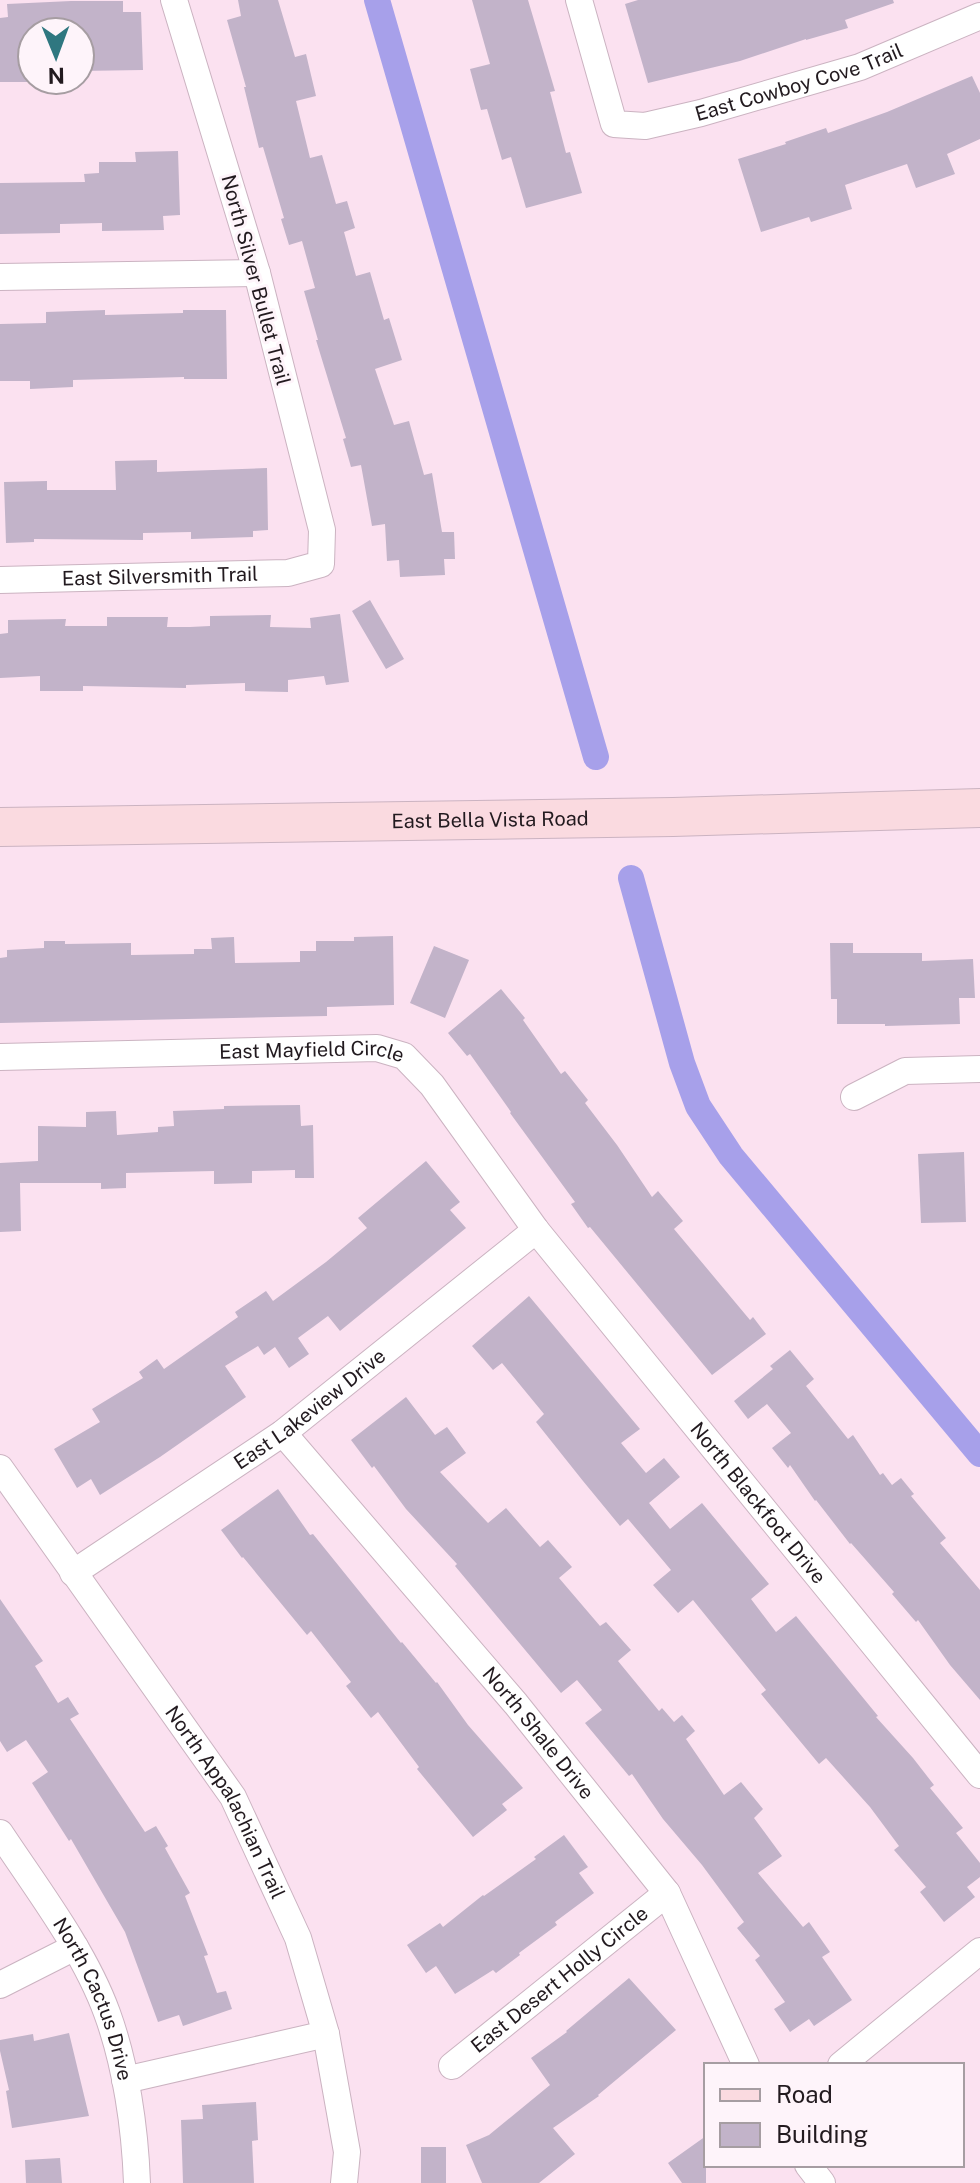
<svg xmlns="http://www.w3.org/2000/svg" width="980" height="2183" font-family="'Public Sans',sans-serif">
	<style>
		.lines { fill: none; stroke-linecap: round; stroke-linejoin: round }
		.canal { stroke: #a7a0ea; stroke-width: 26 }
		.building { fill: #c2b3c9 }
		.street-casing { stroke: #cbb3c1; stroke-width: 28 }
		.secondary-casing { stroke: #cbb3c1; stroke-width: 40 }
		.street { stroke: #fff; stroke-width: 26 }
		.secondary { stroke: #fadae0; stroke-width: 38 }
		.labels { text-anchor: middle; stroke-width: 6; stroke-linejoin: round; paint-order: stroke }
		.street-label { font-size: 20px; fill: #221a1f; stroke: #fef4fa }
	</style>
	<rect width="100%" height="100%" fill="#fbe1f0"/>
	<g class="lines">
		<!-- canal -->
		<path class="canal" d="M377,0L596,757
			M631,878L682,1063L698,1106L731,1156L980,1454"/>
	</g>
	<!-- building -->
	<path class="building" d="M238,0H278L295,57L306,54L316,96L296,101L310,158L322,155L336,204L347,201L355,228L344,232L356,276L370,272L384,320L389,318L402,360L375,369L394,425L409,421L424,475L432,473L442,532H454L455,559H444L445,575L400,577L399,560L387,561L385,524L372,526L361,465L351,467L343,439L346,438L316,340H318L304,291L315,288L302,241L289,245L281,219L284,218L263,147L259,148L244,87H246L227,20L241,16Z
		M472,0H528L555,91L550,92L566,153L570,152L582,193L526,208L511,157L502,160L487,109L481,110L470,69L490,64Z
		M638,0H893L894,3L845,20L848,28L806,40V39L740,61L648,83L625,4Z
		M71,1H123V12H141L143,70L80,71V32H32V82H0V18L8,17L7,4Z
		M972,76L980,93V139L947,154L955,174L916,188L907,164L845,185L852,209L811,222L809,217L761,232L738,159L786,144L785,142L826,128L828,133L887,112Z
		M178,151L180,215L163,216L164,230L102,231V223L60,224V233L0,234V183L85,182L84,174L99,173V162H136L135,152Z
		M105,310V315L183,313V310H226L227,379H184V377L73,380V387L30,389V381H0V324L46,323V312Z
		M157,460V472L267,468L268,530L253,531V537L191,539V532L143,533V540L34,539V542L6,543L4,482L47,481V490H116L115,461Z
		M370,600L404,659L386,669L352,611Z
		M340,614L349,682L326,685L324,676L288,680V692L245,691V683L186,685V688L83,686V691H40V676L0,678V634L8,633V620L66,619L65,626H107V617H168L167,627H190L210,626V616L271,615L270,627L311,628L310,618Z
		M393,936L394,1005L327,1007V1016L0,1023V958L7,957V950L44,948V941H65V944L131,943V955L194,954V949H212L211,938L234,937L235,963L300,962V951H316V941H354V937Z
		M830,943H853V953H922V961L973,959L975,998H959L960,1024L885,1026V1024H837V999H831Z
		M434,946L469,960L445,1018L410,1003Z
		M501,989L525,1018L523,1020L561,1074L565,1071L588,1100L585,1103L617,1145L652,1197L658,1191L683,1221L674,1229L750,1320L753,1317L766,1334L712,1375L590,1227L588,1228L571,1204L575,1202L510,1113L511,1112L470,1054L467,1056L448,1033Z
		M300,1105L301,1126L313,1125L314,1178H295V1170L252,1171V1183L214,1184V1171L126,1173V1188L101,1189V1183H20L21,1231L0,1232V1163L38,1161V1126L86,1127V1112L116,1111L117,1135L158,1132V1127L174,1126L173,1111L224,1109V1106Z
		M964,1152L966,1222L921,1223L918,1154Z
		M426,1161L460,1202L450,1210L466,1228L340,1331L328,1316L298,1338L309,1354L289,1368L275,1347L264,1355L258,1346L225,1366L246,1397L160,1457L100,1495L91,1479L77,1488L54,1449L100,1422L92,1409L143,1378L139,1372L157,1359L164,1369L238,1317L235,1312L266,1291L273,1301L326,1262L367,1228L358,1218Z
		M529,1296L640,1429L621,1443L646,1473L664,1458L680,1477L649,1503L670,1529L702,1503L769,1584L751,1599L776,1632L796,1616L878,1716L876,1717L913,1758L934,1785L930,1788L963,1828L956,1833L980,1863V1877L967,1887L975,1897L944,1922L920,1892L926,1887L894,1850L899,1846L870,1807L826,1758L819,1764L761,1694L766,1690L693,1600L678,1613L653,1585L671,1570L628,1519L620,1526L583,1481L536,1422L544,1414L502,1363L493,1370L472,1346Z
		M790,1350L814,1379L806,1386L848,1439L853,1435L880,1475L883,1473L892,1485L901,1478L914,1494L911,1496L946,1538L940,1543L980,1590V1700L950,1665L918,1620L916,1622L892,1594L894,1592L851,1543L850,1544L816,1500L815,1501L790,1465L788,1468L772,1448L791,1433L767,1404L748,1419L734,1401L773,1369L770,1366Z
		M406,1397L435,1435L447,1427L466,1453L440,1472L488,1523L506,1508L540,1547L548,1540L572,1567L559,1578L600,1626L606,1622L631,1650L618,1661L659,1711L662,1708L674,1722L682,1715L695,1731L686,1739L724,1795L741,1782L763,1809L754,1818L782,1856L758,1873L803,1927L809,1922L830,1952L822,1957L852,2000L814,2026L809,2019L790,2032L774,2009L785,2002L755,1960L760,1956L737,1928L744,1922L702,1865L663,1819L632,1774L629,1776L585,1723L602,1710L577,1680L561,1693L455,1566L457,1564L406,1509L374,1466L372,1468L351,1440Z
		M278,1489L310,1535L313,1534L401,1643L402,1642L436,1683L437,1682L468,1725L523,1788L502,1804L507,1810L473,1837L417,1769L419,1767L378,1712L371,1718L346,1686L351,1682L311,1631L307,1635L243,1557L242,1558L221,1530Z
		M0,1599L43,1661L35,1666L58,1703L68,1697L79,1714L70,1719L145,1832L156,1826L168,1846L165,1848L190,1893L185,1896L208,1955L204,1956L217,1993L226,1991L232,2009L183,2026L179,2015L158,2022L125,1932L71,1839L69,1841L32,1783L48,1772L26,1740L7,1752L0,1741Z
		M564,1835L588,1867L579,1873L594,1893L555,1922L557,1925L519,1953L520,1955L496,1973L493,1970L455,1994L436,1966L426,1973L407,1945L440,1923L443,1927L483,1895L484,1896L536,1859L534,1857Z
		M629,1978L676,2030L598,2095L599,2096L553,2128L575,2154L539,2183H482L466,2145L489,2135L550,2085L531,2058L567,2032L566,2031Z
		M69,2033L89,2116L12,2128L6,2091L9,2090L0,2051V2040L33,2034L34,2041Z
		M256,2102L258,2140L252,2141L254,2183H183L181,2120L203,2119L202,2105Z
		M706,2136V2183H682L668,2163Z
		M421,2147H446V2183H421Z
		M60,2158L62,2183H26L25,2160Z"/>
	<g class="lines">
		<defs>
			<g id="street">
				<path id="s1" d="M579,0L614,124L645,126L701,113L860,67L980,16"/>
				<path d="M0,277L257,273"/>
				<path id="s2" d="M0,580L288,573L321,564L322,530L257,273L174,0"/>
				<path id="s3" d="M0,1057L377,1048L404,1056L432,1085L536,1230L980,1775"/>
				<path d="M854,1097L905,1071L980,1069"/>
				<path id="s4" d="M283,1433L516,1704L667,1893L746,2065"/>
				<path id="s5" d="M0,1468L233,1797L298,1938L326,2034L347,2152L344,2183"/>
				<path id="s6" d="M73,1573L283,1433L536,1230"/>
				<path id="s7" d="M0,1833C37,1889 84,1950 107,2013C126,2065 135,2128 137,2183"/>
				<path d="M0,1985L75,1947"/>
				<path d="M841,2065L980,1951"/>
				<path id="s8" d="M452,2066L667,1893"/>
				<path d="M125,2080L326,2034"/>
				<path d="M808,2165L822,2183"/>
			</g>
			<g id="secondary">
				<path id="s9" d="M0,827L673,817L980,808"/>
			</g>
		</defs>
		<!-- street casing -->
		<use href="#street" class="street-casing"/>
		<!-- secondary casing -->
		<use href="#secondary" class="secondary-casing"/>
		<!-- street -->
		<use href="#street" class="street"/>
		<!-- secondary -->
		<use href="#secondary" class="secondary"/>
	</g>
	<g class="labels">
		<!-- street labels -->
		<g class="street-label">
			<text dy="7" stroke="none"><textPath href="#s1" startOffset="320">East Cowboy Cove Trail</textPath></text>
			<text transform="translate(256 280) rotate(75)" y="7">North Silver Bullet Trail</text>
			<text dy="7" stroke="none"><textPath href="#s2" startOffset="160">East Silversmith Trail</textPath></text>
			<text dy="7" stroke="none"><textPath href="#s9" startOffset="490">East Bella Vista Road</textPath></text>
			<text dy="7" stroke="none"><textPath href="#s3" startOffset="312">East Mayfield Circle</textPath></text>
			<text dy="7" stroke="none"><textPath href="#s6" startOffset="288">East Lakeview Drive</textPath></text>
			<text dy="7" stroke="none"><textPath href="#s3" startOffset="976">North Blackfoot Drive</textPath></text>
			<text dy="7" stroke="none"><textPath href="#s4" startOffset="394">North Shale Drive</textPath></text>
			<text dy="7" stroke="none"><textPath href="#s5" startOffset="404">North Appalachian Trail</textPath></text>
			<text dy="7" stroke="none"><textPath href="#s8" startOffset="138">East Desert Holly Circle</textPath></text>
			<text dy="7" stroke="none"><textPath href="#s7" startOffset="192">North Cactus Drive</textPath></text>
		</g>
	</g>
	<!-- legend -->
	<rect x="704" y="2063" width="260" height="104" fill="#fef4fa" stroke="#a69da2" stroke-width="2"/>
	<rect x="720" y="2089" width="40" height="12" fill="#fadae0" stroke="#a69da2" stroke-width="2"/>
	<text x="776" y="2103" font-size="24" fill="#221a1f">Road</text>
	<rect x="720" y="2123" width="40" height="24" fill="#c2b3c9" stroke="#a69da2" stroke-width="2"/>
	<text x="776" y="2143" font-size="24" fill="#221a1f">Building</text>
	<!-- north arrow -->
	<g transform="translate(56 56) rotate(179)"><circle r="38" fill="#fef4fa" stroke="#a69da2" stroke-width="2"/>
	<path d="M0-6L14 30L0 20L-14 30Z" fill="#2f7780"/>
	<text y="-12" font-size="22" font-weight="bold" text-anchor="middle" fill="#221a1f">N</text>
	</g>
</svg>
